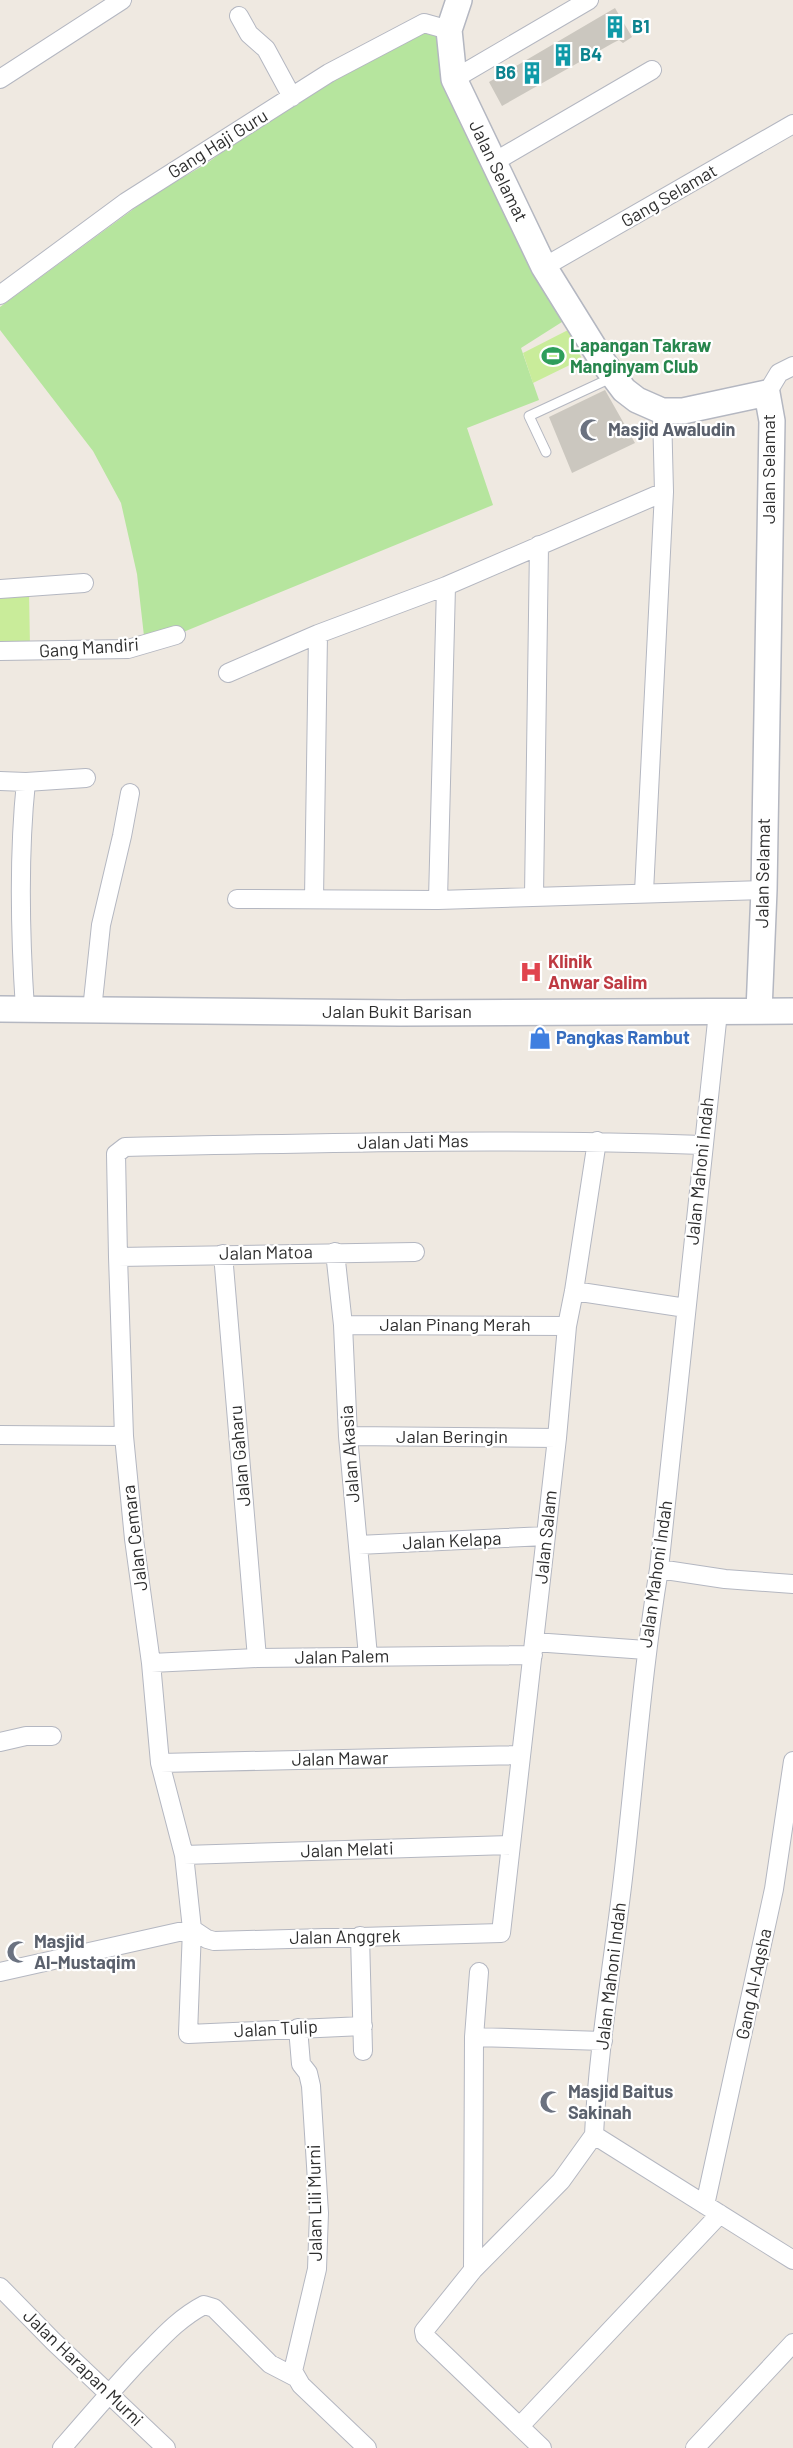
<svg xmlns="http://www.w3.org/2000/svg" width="793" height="2448" font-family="Barlow,sans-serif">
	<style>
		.green { fill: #b6e59e }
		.pitch { fill: #c9ec9a }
		.building { fill: #cbc7bf }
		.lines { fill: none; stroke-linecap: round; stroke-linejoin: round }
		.lane-casing { stroke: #b4b7c1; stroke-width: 11 }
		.street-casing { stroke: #b4b7c1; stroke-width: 20 }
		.secondary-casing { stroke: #b4b7c1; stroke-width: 28 }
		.lane { stroke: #fff; stroke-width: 9 }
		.street { stroke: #fff; stroke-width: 18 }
		.secondary { stroke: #fff; stroke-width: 25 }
		.labels { text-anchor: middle; stroke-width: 4.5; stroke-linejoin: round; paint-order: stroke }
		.culture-label { font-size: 18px; font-weight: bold; fill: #0d838f; stroke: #fff; text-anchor: start }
		.street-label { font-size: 18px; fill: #2e2e2e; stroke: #fff }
		.leisure-label { font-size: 18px; font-weight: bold; fill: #27864d; stroke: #fff; text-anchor: start }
		.worship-label { font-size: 18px; font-weight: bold; fill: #5b616d; stroke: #fff; text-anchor: start }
		.health-label { font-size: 18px; font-weight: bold; fill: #be3a42; stroke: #fff; text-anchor: start }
		.shop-label { font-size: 18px; font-weight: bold; fill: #366cbe; stroke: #fff; text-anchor: start }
	</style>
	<rect width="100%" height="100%" fill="#efe9e1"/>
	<!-- green -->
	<path class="green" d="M449,30L454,79L573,315L521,348L539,400L467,428L493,505L176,635L145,645L137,574L121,503L93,451L0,330V307L154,194L206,164L329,73L398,34Z"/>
	<!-- pitch -->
	<path class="pitch" d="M568,330L582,359L533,383L523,353Z
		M29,590L30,648L0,647V591Z"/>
	<!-- building -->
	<path class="building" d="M615,8L632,37L623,43L619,40L613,43L502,106L489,82Z
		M605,390L635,443L572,473L549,417Z"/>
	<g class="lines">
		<defs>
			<path id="lane" d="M546,452L529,416L611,378"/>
			<path id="street" d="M239,16L249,34L266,49L292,97
				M0,79L122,0
				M454,79L589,0
				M494,162L652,70
				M544,267L793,124
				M0,295L126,202L329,73L424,23L449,30
				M767,393L779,373L793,366
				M0,589L84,583
				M0,651L128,649L176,635
				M228,673L318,634L446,586L664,492
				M0,781L26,782L86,778
				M644,892L664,492L662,411
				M534,896L539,545
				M237,899L438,900L764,890
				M314,899L318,634
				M438,900L446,586
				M25,1009C20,933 18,858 26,782
				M92,1010L101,925L122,836L130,793
				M335,1252L343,1325L348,1436L368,1656
				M223,1254L257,1658
				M118,1257L415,1252
				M574,1291L686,1308
				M343,1325L567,1326
				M0,1435L124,1436
				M348,1436L557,1438
				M358,1545L546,1536
				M659,1569L725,1579L793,1584
				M534,1642L646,1650
				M151,1663L257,1658L533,1655
				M0,1742L26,1736H52
				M160,1763L521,1755
				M184,1855L511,1845
				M192,1929L207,1939L214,1941L501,1933L557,1438L567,1326L574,1291L597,1141
				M360,1936L363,2051
				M0,1972L192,1929
				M363,2026L188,2034L192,1929L184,1855L160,1763L151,1663L134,1539L124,1436L118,1257L116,1154L125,1147C317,1143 509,1138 702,1145
				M298,2028L301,2064L308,2073L311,2086L319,2213L317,2269L293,2371L301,2385L367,2448
				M474,2037L603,2041
				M594,2135C598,2049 613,1964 623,1878C635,1775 642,1672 659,1569L718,1012
				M594,2135L793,2260
				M705,2205L774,1889L793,1761
				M473,2270L474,2037L479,1972
				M0,2287L54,2342L166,2448
				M520,2426L720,2214
				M62,2448C87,2419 112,2390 138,2362C159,2341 177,2319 204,2305L214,2308L270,2364L295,2377
				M542,2448L425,2336L424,2331L473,2270L561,2181L594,2135
				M695,2448L793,2343"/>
			<path id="secondary" d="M459,0L449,30L454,79L544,267L603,362L624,390L637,400L662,411H683L767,393L772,421L764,890L759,1011
				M0,1009L400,1013L793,1011"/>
		</defs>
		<!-- lane casing -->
		<use href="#lane" class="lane-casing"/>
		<!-- street casing -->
		<use href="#street" class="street-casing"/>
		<!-- secondary casing -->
		<use href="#secondary" class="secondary-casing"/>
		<!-- lane -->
		<use href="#lane" class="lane"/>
		<!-- street -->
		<use href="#street" class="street"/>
		<!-- secondary -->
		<use href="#secondary" class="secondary"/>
	</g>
	<!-- icons -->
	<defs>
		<symbol id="building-bare" viewBox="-9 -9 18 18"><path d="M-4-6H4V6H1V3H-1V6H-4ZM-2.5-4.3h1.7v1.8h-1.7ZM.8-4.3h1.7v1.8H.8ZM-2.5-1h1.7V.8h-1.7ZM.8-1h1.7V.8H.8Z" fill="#0f9aa8" stroke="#fff" stroke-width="2.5" paint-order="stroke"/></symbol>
		<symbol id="stadium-bare" viewBox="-9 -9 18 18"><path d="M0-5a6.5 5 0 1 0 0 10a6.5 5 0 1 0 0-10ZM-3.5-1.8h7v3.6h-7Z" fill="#2e9e5b" stroke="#fff" stroke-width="2.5" paint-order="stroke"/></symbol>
		<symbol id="mosque-bare" viewBox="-9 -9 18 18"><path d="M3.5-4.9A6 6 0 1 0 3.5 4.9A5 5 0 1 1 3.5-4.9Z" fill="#6b7280" stroke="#fff" stroke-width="2.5" paint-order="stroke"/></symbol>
		<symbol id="hospital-bare" viewBox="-9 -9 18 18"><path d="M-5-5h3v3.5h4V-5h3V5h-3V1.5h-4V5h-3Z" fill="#e0444e" stroke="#fff" stroke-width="2.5" paint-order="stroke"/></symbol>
		<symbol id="shop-bare" viewBox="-9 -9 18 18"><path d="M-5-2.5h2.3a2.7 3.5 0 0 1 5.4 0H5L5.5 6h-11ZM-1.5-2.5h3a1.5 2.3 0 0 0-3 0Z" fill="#3f7fe0" stroke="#fff" stroke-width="2.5" paint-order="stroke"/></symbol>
	</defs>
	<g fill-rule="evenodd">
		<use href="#building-bare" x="599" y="11" width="32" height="32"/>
		<use href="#building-bare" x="547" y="39" width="32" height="32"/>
		<use href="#building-bare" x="516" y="57" width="32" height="32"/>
		<use href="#stadium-bare" x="537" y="340" width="32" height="32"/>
		<use href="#mosque-bare" x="575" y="414" width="32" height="32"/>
		<use href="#hospital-bare" x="515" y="956" width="32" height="32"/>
		<use href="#shop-bare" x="524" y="1022" width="32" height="32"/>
		<use href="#mosque-bare" x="2" y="1936" width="32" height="32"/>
		<use href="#mosque-bare" x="535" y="2086" width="32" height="32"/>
	</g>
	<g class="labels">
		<!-- culture labels -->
		<g class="culture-label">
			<text x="632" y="33">B1</text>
			<text x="580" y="61">B4</text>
			<text x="516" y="79" text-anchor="end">B6</text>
		</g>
		<!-- street labels -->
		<g class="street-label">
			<text transform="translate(218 144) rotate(-32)" y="6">Gang Haji Guru</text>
			<text transform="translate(498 171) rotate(64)" y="6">Jalan Selamat</text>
			<text transform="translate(669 196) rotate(-30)" y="6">Gang Selamat</text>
			<text transform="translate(769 469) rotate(-90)" y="6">Jalan Selamat</text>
			<text transform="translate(89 648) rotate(-4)" y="6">Gang Mandiri</text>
			<text transform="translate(763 873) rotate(-89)" y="6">Jalan Selamat</text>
			<text x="397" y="1018">Jalan Bukit Barisan</text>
			<text transform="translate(413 1142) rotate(-1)" y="6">Jalan Jati Mas</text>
			<text transform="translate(700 1171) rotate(-84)" y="6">Jalan Mahoni Indah</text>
			<text transform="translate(266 1253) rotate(-1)" y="6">Jalan Matoa</text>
			<text x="455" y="1331">Jalan Pinang Merah</text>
			<text x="452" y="1443">Jalan Beringin</text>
			<text transform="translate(350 1454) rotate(-94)" y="6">Jalan Akasia</text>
			<text transform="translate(240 1456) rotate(-95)" y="6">Jalan Gaharu</text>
			<text transform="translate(546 1537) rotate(-84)" y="6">Jalan Salam</text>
			<text transform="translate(135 1538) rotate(-97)" y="6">Jalan Cemara</text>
			<text transform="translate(452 1541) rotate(-3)" y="6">Jalan Kelapa</text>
			<text transform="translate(656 1574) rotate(-82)" y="6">Jalan Mahoni Indah</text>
			<text transform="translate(342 1657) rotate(-1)" y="6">Jalan Palem</text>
			<text transform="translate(340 1759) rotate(-1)" y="6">Jalan Mawar</text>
			<text transform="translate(347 1850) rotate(-2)" y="6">Jalan Melati</text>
			<text transform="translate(345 1937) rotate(-1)" y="6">Jalan Anggrek</text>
			<text transform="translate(611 1976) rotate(-83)" y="6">Jalan Mahoni Indah</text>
			<text transform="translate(754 1984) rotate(-78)" y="6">Gang Al-Aqsha</text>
			<text transform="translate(276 2029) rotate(-3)" y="6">Jalan Tulip</text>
			<text transform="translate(315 2203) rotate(-91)" y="6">Jalan Lili Murni</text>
			<text transform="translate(83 2368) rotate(44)" y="6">Jalan Harapan Murni</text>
		</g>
		<!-- leisure labels -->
		<g class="leisure-label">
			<text x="570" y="352">Lapangan Takraw<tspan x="570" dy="21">Manginyam Club</tspan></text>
		</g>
		<!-- worship labels -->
		<g class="worship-label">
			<text x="608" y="436">Masjid Awaludin</text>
			<text x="34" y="1948">Masjid<tspan x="34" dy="21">Al-Mustaqim</tspan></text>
			<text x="568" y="2098">Masjid Baitus<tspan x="568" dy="21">Sakinah</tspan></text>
		</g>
		<!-- health labels -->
		<g class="health-label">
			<text x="548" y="968">Klinik<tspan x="548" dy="21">Anwar Salim</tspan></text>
		</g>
		<!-- shop labels -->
		<g class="shop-label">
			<text x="556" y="1044">Pangkas Rambut</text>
		</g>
	</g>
</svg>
